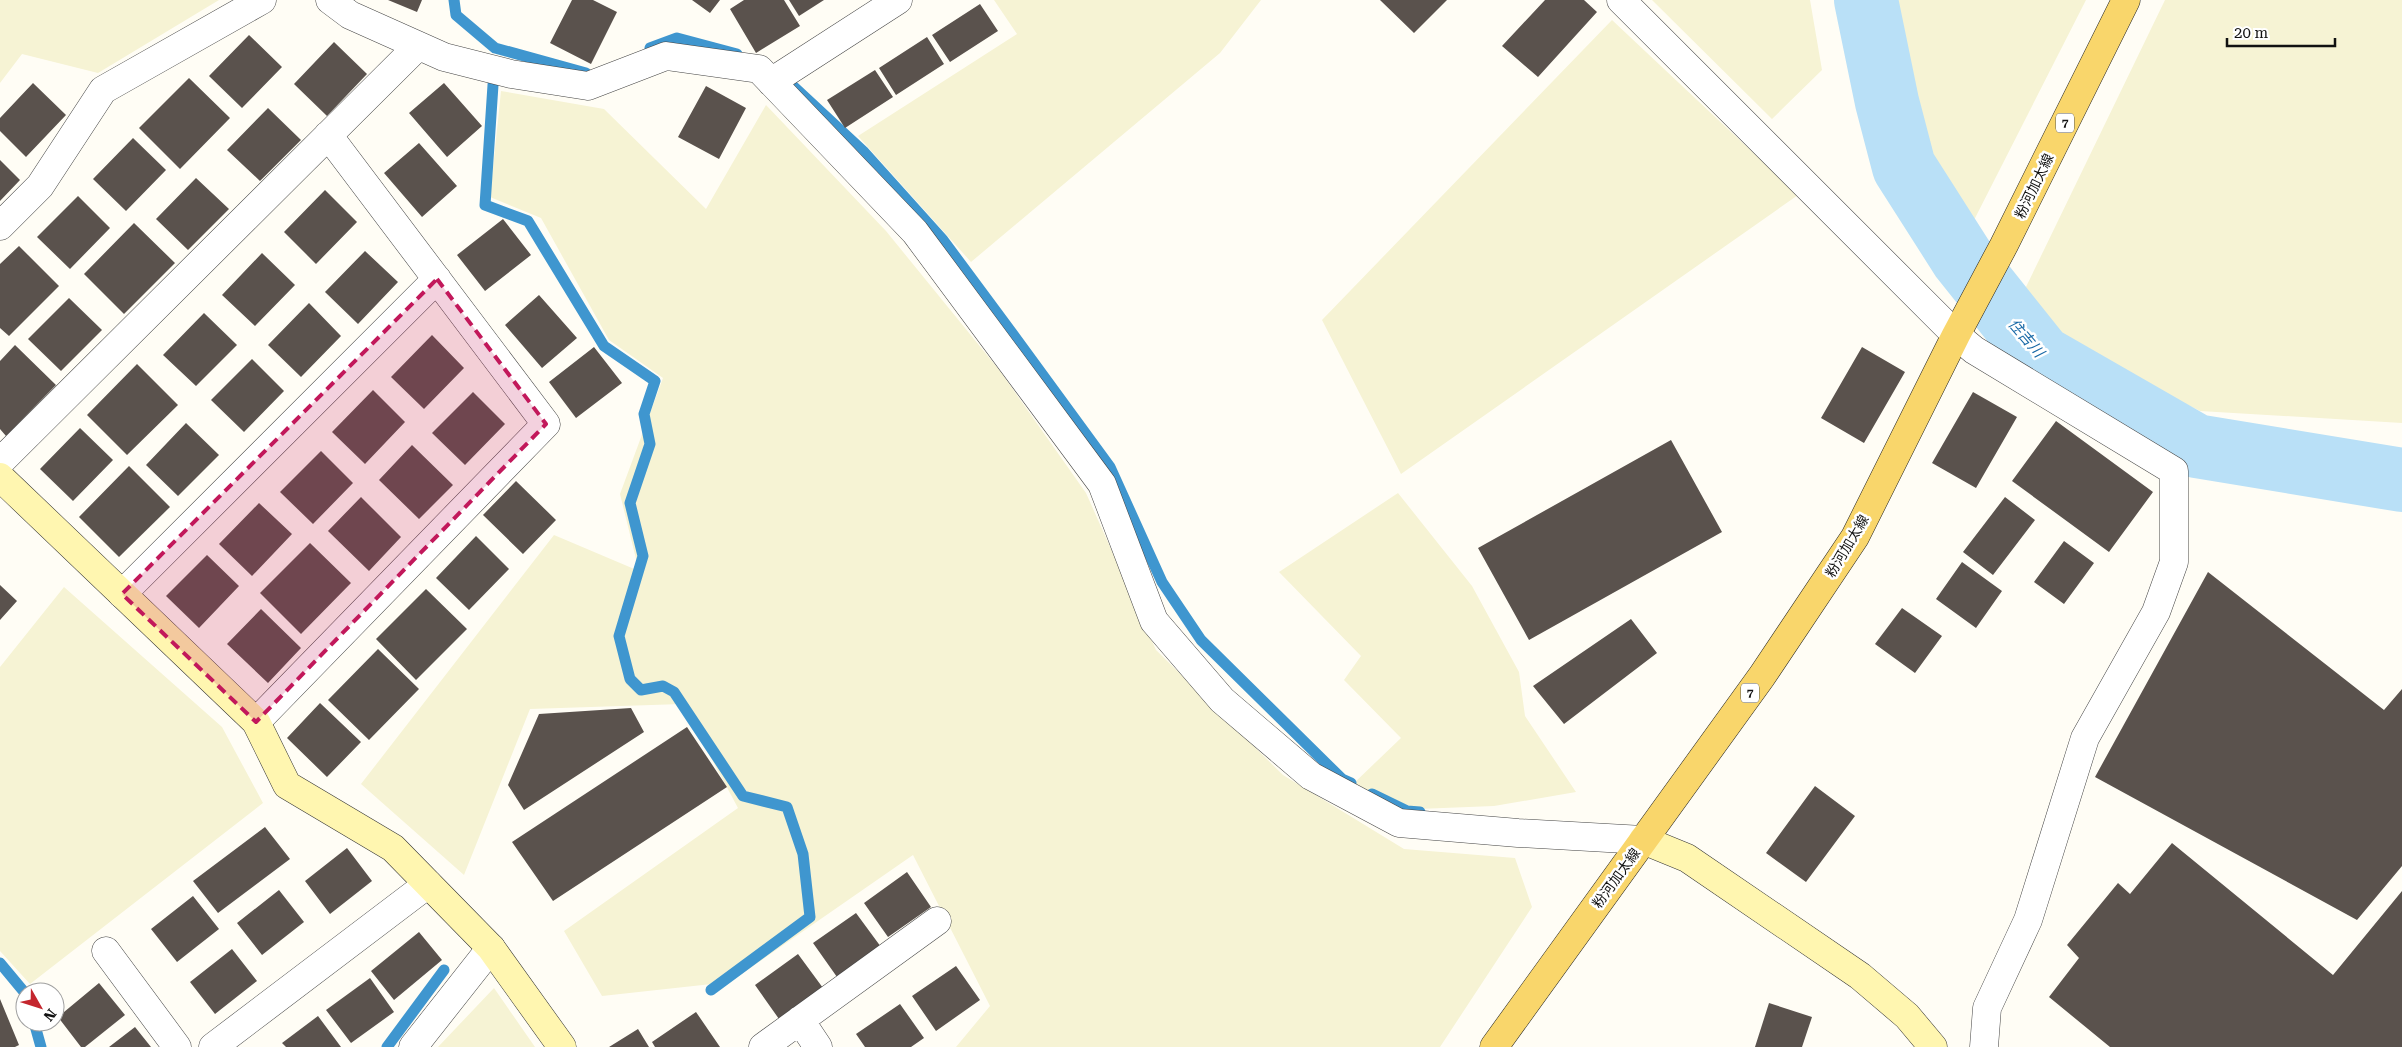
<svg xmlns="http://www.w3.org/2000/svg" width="2402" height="1047" font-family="'Roboto Serif','Noto Sans JP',serif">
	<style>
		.farmland { fill: #f6f3d4 }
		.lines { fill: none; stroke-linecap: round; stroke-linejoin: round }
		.stream { stroke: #3f96cf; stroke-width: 11 }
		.river { stroke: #b9e0f7; stroke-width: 64 }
		.building { fill: #5a524d }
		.street-casing { stroke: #444; stroke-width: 29 }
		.secondary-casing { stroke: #333; stroke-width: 29 }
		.primary-casing { stroke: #222; stroke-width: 29 }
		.street { stroke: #fff; stroke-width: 28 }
		.secondary { stroke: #fff6b0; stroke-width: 28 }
		.primary { stroke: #f9d66b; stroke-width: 28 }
		.marked { fill: #c2185b; fill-opacity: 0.2; stroke: #c2185b; stroke-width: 4; stroke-dasharray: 10 6; stroke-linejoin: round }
		.labels { text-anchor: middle; stroke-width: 5; stroke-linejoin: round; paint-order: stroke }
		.shield { fill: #fff; stroke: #585858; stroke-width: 1 }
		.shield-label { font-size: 12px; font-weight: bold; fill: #111 }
		.street-label { font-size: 14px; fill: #111; stroke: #fff }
		.water-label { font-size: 15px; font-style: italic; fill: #1768a6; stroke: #fff }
	</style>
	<rect width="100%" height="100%" fill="#fffdf5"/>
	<!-- farmland -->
	<path class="farmland" d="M0,0H219L98,73L22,54L0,83Z
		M994,0H1261L1220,53L971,262L858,136L1017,34Z
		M1652,0H1810L1822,70L1772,119Z
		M1892,0H2086L1971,226L1924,165Z
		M2165,0H2402V423L2200,411L2065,344L2025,289Z
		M1612,20L1798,195L1401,474L1322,320Z
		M501,91L604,109L706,209L766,105L886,231L1000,371L1086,493L1156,650L1283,775L1404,849L1515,858L1532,907L1440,1047H956L990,1006L913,855L730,982L602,996L564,931L738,808L682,704L530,709L464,875L361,784L554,535L639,571L620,494L663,378L609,340L541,218L490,197Z
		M1398,493L1472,586L1519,672L1525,716L1576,792L1494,806L1418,809L1352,785L1401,738L1344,680L1361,656L1279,572Z
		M64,587L222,727L263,803L30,984L0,951V667Z
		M494,988L535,1047H438Z"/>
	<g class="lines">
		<!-- stream -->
		<path class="stream" d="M454,0L456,15L495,48L586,73
			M650,48L677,38L737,54
			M494,70L485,205L528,221L604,346L655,381L644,414L650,444L630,503L643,556L619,636L630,679L641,690L663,686L674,692L743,796L787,807L803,854L810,917L711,990
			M793,86L863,151L943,240L1012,333L1110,467L1162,582L1201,640L1342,779L1351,783
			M1372,794L1407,811L1420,812
			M0,963L25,993
			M34,1022L41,1047
			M387,1047L444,970"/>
		<!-- river -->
		<path class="river" d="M1866,0L1887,102L1904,167L1962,258L2041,357L2196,446L2402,480"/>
	</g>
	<!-- building -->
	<path class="building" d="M388,0H422L417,12Z
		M572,0H593L617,12L591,64L550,43Z
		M692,0H720L710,13Z
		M744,0H784L800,26L756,53L730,9Z
		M789,0H824L799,16Z
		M1380,0H1447L1414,33Z
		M1545,0H1584L1597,12L1538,77L1502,46Z
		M980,4L998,31L950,62L932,35Z
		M249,35L282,67L242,108L209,76Z
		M927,37L944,64L896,95L879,68Z
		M334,42L367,74L327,116L294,84Z
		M875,70L893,97L845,128L827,100Z
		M189,78L230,118L180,169L139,128Z
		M33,83L66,115L26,157L0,131V118Z
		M444,83L482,126L447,157L409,113Z
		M706,86L746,108L719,159L678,137Z
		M268,108L301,140L260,181L227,150Z
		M133,138L166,170L126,211L93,179Z
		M419,143L457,186L422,217L384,173Z
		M0,160L20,180L0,201Z
		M196,178L229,209L188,250L156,219Z
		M325,190L357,222L316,264L284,232Z
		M78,196L110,228L70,269L37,237Z
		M503,219L531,255L485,291L457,255Z
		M134,223L175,263L124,314L84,274Z
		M19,246L59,286L9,336L0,328V264Z
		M365,251L398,282L358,324L325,292Z
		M262,253L295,285L255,326L222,295Z
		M539,295L577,338L542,368L505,325Z
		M69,298L102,330L61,371L28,339Z
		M309,303L341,336L301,377L268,345Z
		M204,313L237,345L196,386L163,355Z
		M432,335L464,368L424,409L391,377Z
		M15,345L56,385L6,436L0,429V361Z
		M594,347L622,383L576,418L549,382Z
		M1862,347L1905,372L1864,443L1821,418Z
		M252,359L284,391L244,432L211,400Z
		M137,364L178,405L127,455L87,415Z
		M373,390L405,422L365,464L332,432Z
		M473,392L505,424L465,465L432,433Z
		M1973,392L2017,417L1976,488L1932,463Z
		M2056,421L2153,492L2109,552L2012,481Z
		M186,423L219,455L178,496L146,465Z
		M80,428L113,460L73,501L40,469Z
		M1671,440L1722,532L1529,640L1478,548Z
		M412,445L453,485L419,519L379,480Z
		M321,451L353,483L313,524L280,492Z
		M129,466L170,507L119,557L79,517Z
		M516,481L556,520L523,554L483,515Z
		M361,497L401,537L369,571L328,531Z
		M2005,497L2035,520L1993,575L1963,552Z
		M259,503L292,534L252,576L219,544Z
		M476,536L509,569L469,610L436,578Z
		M2064,541L2094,563L2064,604L2034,582Z
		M310,543L351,583L301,634L260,593Z
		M207,555L239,586L199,628L166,596Z
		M1962,562L2002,591L1976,628L1936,599Z
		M2208,572L2384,710L2402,689V866L2357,920L2095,777Z
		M0,585L17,601L0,620Z
		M426,589L467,629L416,680L376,639Z
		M1902,608L1942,636L1915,673L1875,644Z
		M261,609L301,648L268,683L227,644Z
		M1631,619L1657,653L1564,724L1533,686Z
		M378,649L419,689L369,740L328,700Z
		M320,703L361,742L327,777L287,738Z
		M631,708L644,732L524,810L508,785L539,714Z
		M687,727L727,787L553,901L512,842Z
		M1815,786L1855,816L1806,882L1766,853Z
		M265,827L290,859L218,913L193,881Z
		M2172,843L2333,975L2402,891V1047H2110L2049,997L2079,958L2067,945L2118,883L2130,894Z
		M347,848L372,881L330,914L305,881Z
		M907,872L931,907L888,937L864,903Z
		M279,890L304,922L262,955L237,923Z
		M193,896L219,929L177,962L151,929Z
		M856,913L881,947L837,977L813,943Z
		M419,932L442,960L394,1000L371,971Z
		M232,949L257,981L215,1014L190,982Z
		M798,954L823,988L779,1019L755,985Z
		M956,966L980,1000L936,1031L912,996Z
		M370,978L394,1012L351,1043L326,1010Z
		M99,983L125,1015L85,1047H81L58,1017Z
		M0,999L19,1045L15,1047H0Z
		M1769,1003L1812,1017L1802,1047H1755Z
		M900,1004L924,1038L911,1047H865L856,1034Z
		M696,1012L720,1047H655L652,1042Z
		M318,1016L341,1047H286L282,1043Z
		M135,1027L151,1047H109Z
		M638,1029L649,1047H609Z"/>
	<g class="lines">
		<defs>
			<path id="street" d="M330,0L350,15L444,57L511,74L588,86L666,56L759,69L915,232L1102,484L1154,621L1222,700L1311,776L1399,823L1518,833L1643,840
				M1621,0L1956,335L1974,350L2174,471V562L2156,612L2085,738L2028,920L1987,1008L1984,1047
				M771,82L898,0
				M0,226L40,186L103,90L262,0
				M0,462L418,46
				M122,594L437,279
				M256,722L546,424L328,135
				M106,951L177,1047
				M800,1020L818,1047
				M213,1047L428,884
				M413,1047L491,948
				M763,1047L937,921"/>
			<path id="secondary" d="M0,477L256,722L287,785L393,848L491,948L562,1047
				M1643,840L1687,858L1860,976L1907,1016L1933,1047"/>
			<path id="primary" d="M1494,1047L1762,676L1855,537L1956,335L2004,245L2126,0"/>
		</defs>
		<!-- street casing -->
		<use href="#street" class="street-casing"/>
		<!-- secondary casing -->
		<use href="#secondary" class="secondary-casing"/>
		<!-- primary casing -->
		<use href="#primary" class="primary-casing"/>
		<!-- street -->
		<use href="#street" class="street"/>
		<!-- secondary -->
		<use href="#secondary" class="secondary"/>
		<!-- primary -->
		<use href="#primary" class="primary"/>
	</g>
	<!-- marked area -->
	<path class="marked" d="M437,279L546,424L256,722L122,594Z"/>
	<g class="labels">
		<!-- shield labels -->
		<g class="shield">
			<rect x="2056" y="113.5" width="18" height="19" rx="4"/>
			<rect x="1741" y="683.5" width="18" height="19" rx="4"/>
		</g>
		<g class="shield-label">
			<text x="2065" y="127">7</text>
			<text x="1750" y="697">7</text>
		</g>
		<!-- street labels -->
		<g class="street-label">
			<text transform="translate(2034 186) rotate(-64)" y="5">粉河加太線</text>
			<text transform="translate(1847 546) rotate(-59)" y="5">粉河加太線</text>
			<text transform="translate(1616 878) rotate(-54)" y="5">粉河加太線</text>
		</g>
		<!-- water labels -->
		<g class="water-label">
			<text transform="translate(2026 338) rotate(49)" y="5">住吉川</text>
		</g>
	</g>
	<!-- north arrow -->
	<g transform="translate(40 1007) rotate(129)"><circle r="24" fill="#ffffff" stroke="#a0a0a0"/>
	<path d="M0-4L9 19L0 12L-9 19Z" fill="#c4262e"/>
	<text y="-8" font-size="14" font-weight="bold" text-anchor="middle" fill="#111111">N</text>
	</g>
	<!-- scale -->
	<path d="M2227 38v8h108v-8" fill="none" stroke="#111111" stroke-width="2.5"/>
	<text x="2234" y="38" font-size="15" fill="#111111" stroke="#ffffff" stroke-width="4" paint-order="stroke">20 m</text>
</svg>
